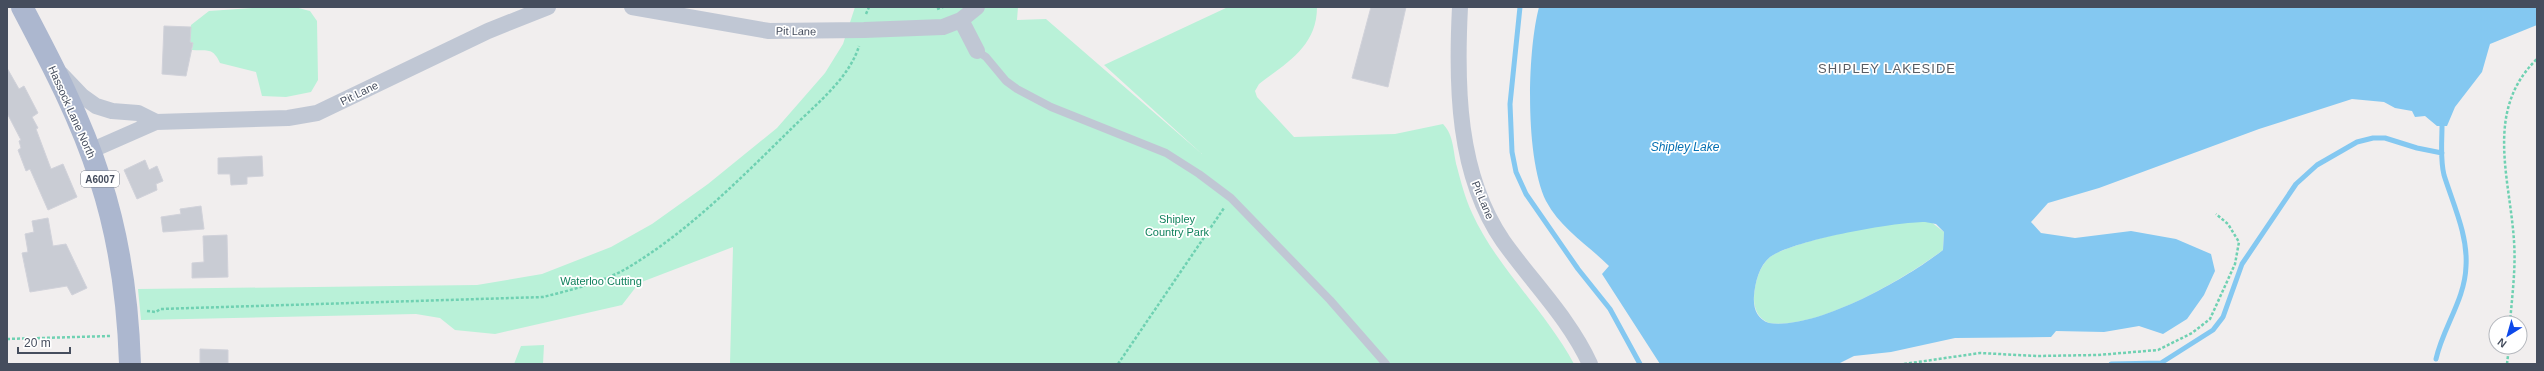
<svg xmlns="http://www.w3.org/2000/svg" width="2544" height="371" font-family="Arial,sans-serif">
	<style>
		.green { fill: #b9f1d8 }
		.water { fill: #84c8f1; fill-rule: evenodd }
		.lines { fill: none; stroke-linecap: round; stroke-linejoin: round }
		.stream { stroke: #84c8f1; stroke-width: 5 }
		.building { fill: #c9ccd4; stroke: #d1d2da }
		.path { stroke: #6fd1b2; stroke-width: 2.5; stroke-dasharray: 3 2; stroke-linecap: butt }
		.service { stroke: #c0c7d4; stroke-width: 8 }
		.minor { stroke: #c0c7d4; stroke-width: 16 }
		.primary { stroke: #acb7cf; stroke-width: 22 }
		.labels { text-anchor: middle; stroke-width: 3.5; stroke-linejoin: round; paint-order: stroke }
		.shield { fill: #fff; stroke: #7d828e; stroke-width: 1 }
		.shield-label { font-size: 10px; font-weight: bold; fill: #454d5d }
		.street-label { font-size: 11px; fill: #454d5d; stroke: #fff }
		.park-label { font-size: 11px; fill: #11825d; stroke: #fff }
		.water-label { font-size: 12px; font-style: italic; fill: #046fb1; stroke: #fff }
		.quarter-label { font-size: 13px; letter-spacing: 1px; fill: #5a5d63; stroke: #fff }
	</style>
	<rect width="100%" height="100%" fill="#f1eeee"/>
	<!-- green -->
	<path class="green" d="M265,7H295L306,10L310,11L317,21L318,80L311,92L286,97L262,96L256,72L220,63C213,47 207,51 192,50L193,43L190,42L191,25L209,11Z
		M855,7H1018L1017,20L1046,19L1202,154L1104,65L1228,7H1317C1317,47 1286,63 1259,84L1255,91L1257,97L1294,137L1395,134L1443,124C1454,135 1453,152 1457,167C1461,182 1465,198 1472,213C1497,268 1545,310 1574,364H730L733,247L639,283L622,305L495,334L455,330L440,318L416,314L141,320L138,289L477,285L542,274L611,247L652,224L708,184L777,128L825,73L843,44Z
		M1931,222L1944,232L1943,250C1904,279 1818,330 1769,323C1759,319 1754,310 1754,299C1754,285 1759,266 1770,257C1794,240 1902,218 1931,222Z
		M544,345L543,364H514L521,346Z"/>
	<!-- water -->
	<path class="water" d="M1539,7H2537V25L2490,44L2482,72L2455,107L2447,126H2437L2425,116L2415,117L2412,111L2395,108L2384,102L2352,99L2259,129L2099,188L2048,203L2031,222L2041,233L2075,238L2131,231L2176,239L2211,254L2215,271L2204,295L2187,319L2163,334L2139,326L2104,332L2056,331L2051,337L1955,338L1891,352L1854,356L1838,364H1660L1602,274L1609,266C1588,245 1561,229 1546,201C1525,158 1527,53 1539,7ZM1925,222L1936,224L1944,232L1943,250C1906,279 1816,330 1769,323C1757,319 1753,308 1754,296C1755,283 1759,266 1770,257C1794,240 1894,222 1925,222Z"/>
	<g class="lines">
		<!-- stream -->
		<path class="stream" d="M1520,7L1510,104L1512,152L1516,172L1526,194L1578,269L1610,309L1640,364
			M2436,359C2443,327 2465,300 2466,266C2468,235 2453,204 2444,175C2440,159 2442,142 2442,126
			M2111,364L2161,363L2213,330L2223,317L2242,264L2296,184L2317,165L2357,142L2373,138H2385L2417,148L2442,153"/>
	</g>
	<!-- building -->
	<path class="building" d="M1371,7H1406L1388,87L1352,78Z
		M164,26L191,27L190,42L193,43L186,76L162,74Z
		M7,68L19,89L24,86L38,113L32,117L38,128L36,129L51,169L63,164L77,197L48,210L30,169L26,171L18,150L21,148L19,141L21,140L7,113Z
		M262,156L263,176L247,177V184L231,185L230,174H218V158Z
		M145,160L149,170L157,166L163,181L156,184L157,190L137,199L124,170Z
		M201,206L204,229L163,232L161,217L181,214L180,209Z
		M48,218L53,246L66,244L87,288L72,295L67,286L30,292L22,253L28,252L25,234L34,232L32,221Z
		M227,235L228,277L192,278V263L204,262L203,236Z
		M200,349L228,350V363L200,364Z"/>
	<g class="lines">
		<!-- path -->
		<path class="path" d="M937,9L943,7
			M866,14L869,7
			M147,311L156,312L160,309L543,297C571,290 604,282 629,267C689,231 741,178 790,130C814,106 849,79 859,46
			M2510,323C2512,296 2516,269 2514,241C2510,178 2484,110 2537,59
			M7,339L110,336
			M1118,364L1224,208
			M1904,364L1980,353L2037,356L2098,355L2158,350L2192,333L2210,319L2235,264L2239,242L2228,224L2216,214
			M2507,364L2509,347"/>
		<!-- service -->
		<path class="service" d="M977,51L986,57L1006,81L1017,89L1051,107L1166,153L1199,174L1231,198L1330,300L1386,364"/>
		<!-- minor -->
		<path class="minor" d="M632,7L769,31L864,30L943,27L961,20L977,7
			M1460,7C1456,85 1457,174 1503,241C1532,282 1569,318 1590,364
			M961,20L977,51
			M61,74L82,96L96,106L112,111L138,113L156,122
			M90,151L156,122L288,118L317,113L488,31L548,7"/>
		<!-- primary -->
		<path class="primary" d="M22,7C51,62 81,119 100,179C119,237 128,302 130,364"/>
	</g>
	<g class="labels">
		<!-- shield labels -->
		<rect class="shield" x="81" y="171" width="38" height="16" rx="3"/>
		<g class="shield-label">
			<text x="100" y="183">A6007</text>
		</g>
		<!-- street labels -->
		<g class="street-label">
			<text transform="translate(796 31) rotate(1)" y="4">Pit Lane</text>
			<text transform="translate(359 93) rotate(-26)" y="4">Pit Lane</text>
			<text transform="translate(72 112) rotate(66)" y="4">Hassock Lane North</text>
			<text transform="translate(1483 200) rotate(67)" y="4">Pit Lane</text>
		</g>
		<!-- park labels -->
		<g class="park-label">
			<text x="1177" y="223">Shipley<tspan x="1177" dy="13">Country Park</tspan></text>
			<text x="601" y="285">Waterloo Cutting</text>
		</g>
		<!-- water labels -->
		<g class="water-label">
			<text x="1685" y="151">Shipley Lake</text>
		</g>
		<!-- quarter labels -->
		<g class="quarter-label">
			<text x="1887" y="73">SHIPLEY LAKESIDE</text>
		</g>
	</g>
	<!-- border -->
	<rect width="2544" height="371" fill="none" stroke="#454d5d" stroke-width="16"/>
	<!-- north arrow -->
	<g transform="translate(2508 335) rotate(217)"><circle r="19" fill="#ffffff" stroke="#b5b8be"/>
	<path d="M0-3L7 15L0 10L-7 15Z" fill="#0e49ea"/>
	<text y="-6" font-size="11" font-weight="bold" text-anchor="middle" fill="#454d5d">N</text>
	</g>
	<!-- scale -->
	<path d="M18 347v6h52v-6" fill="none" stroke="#454d5d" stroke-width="2"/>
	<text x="24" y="347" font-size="12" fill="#454d5d" stroke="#ffffff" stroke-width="3" paint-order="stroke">20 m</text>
</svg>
